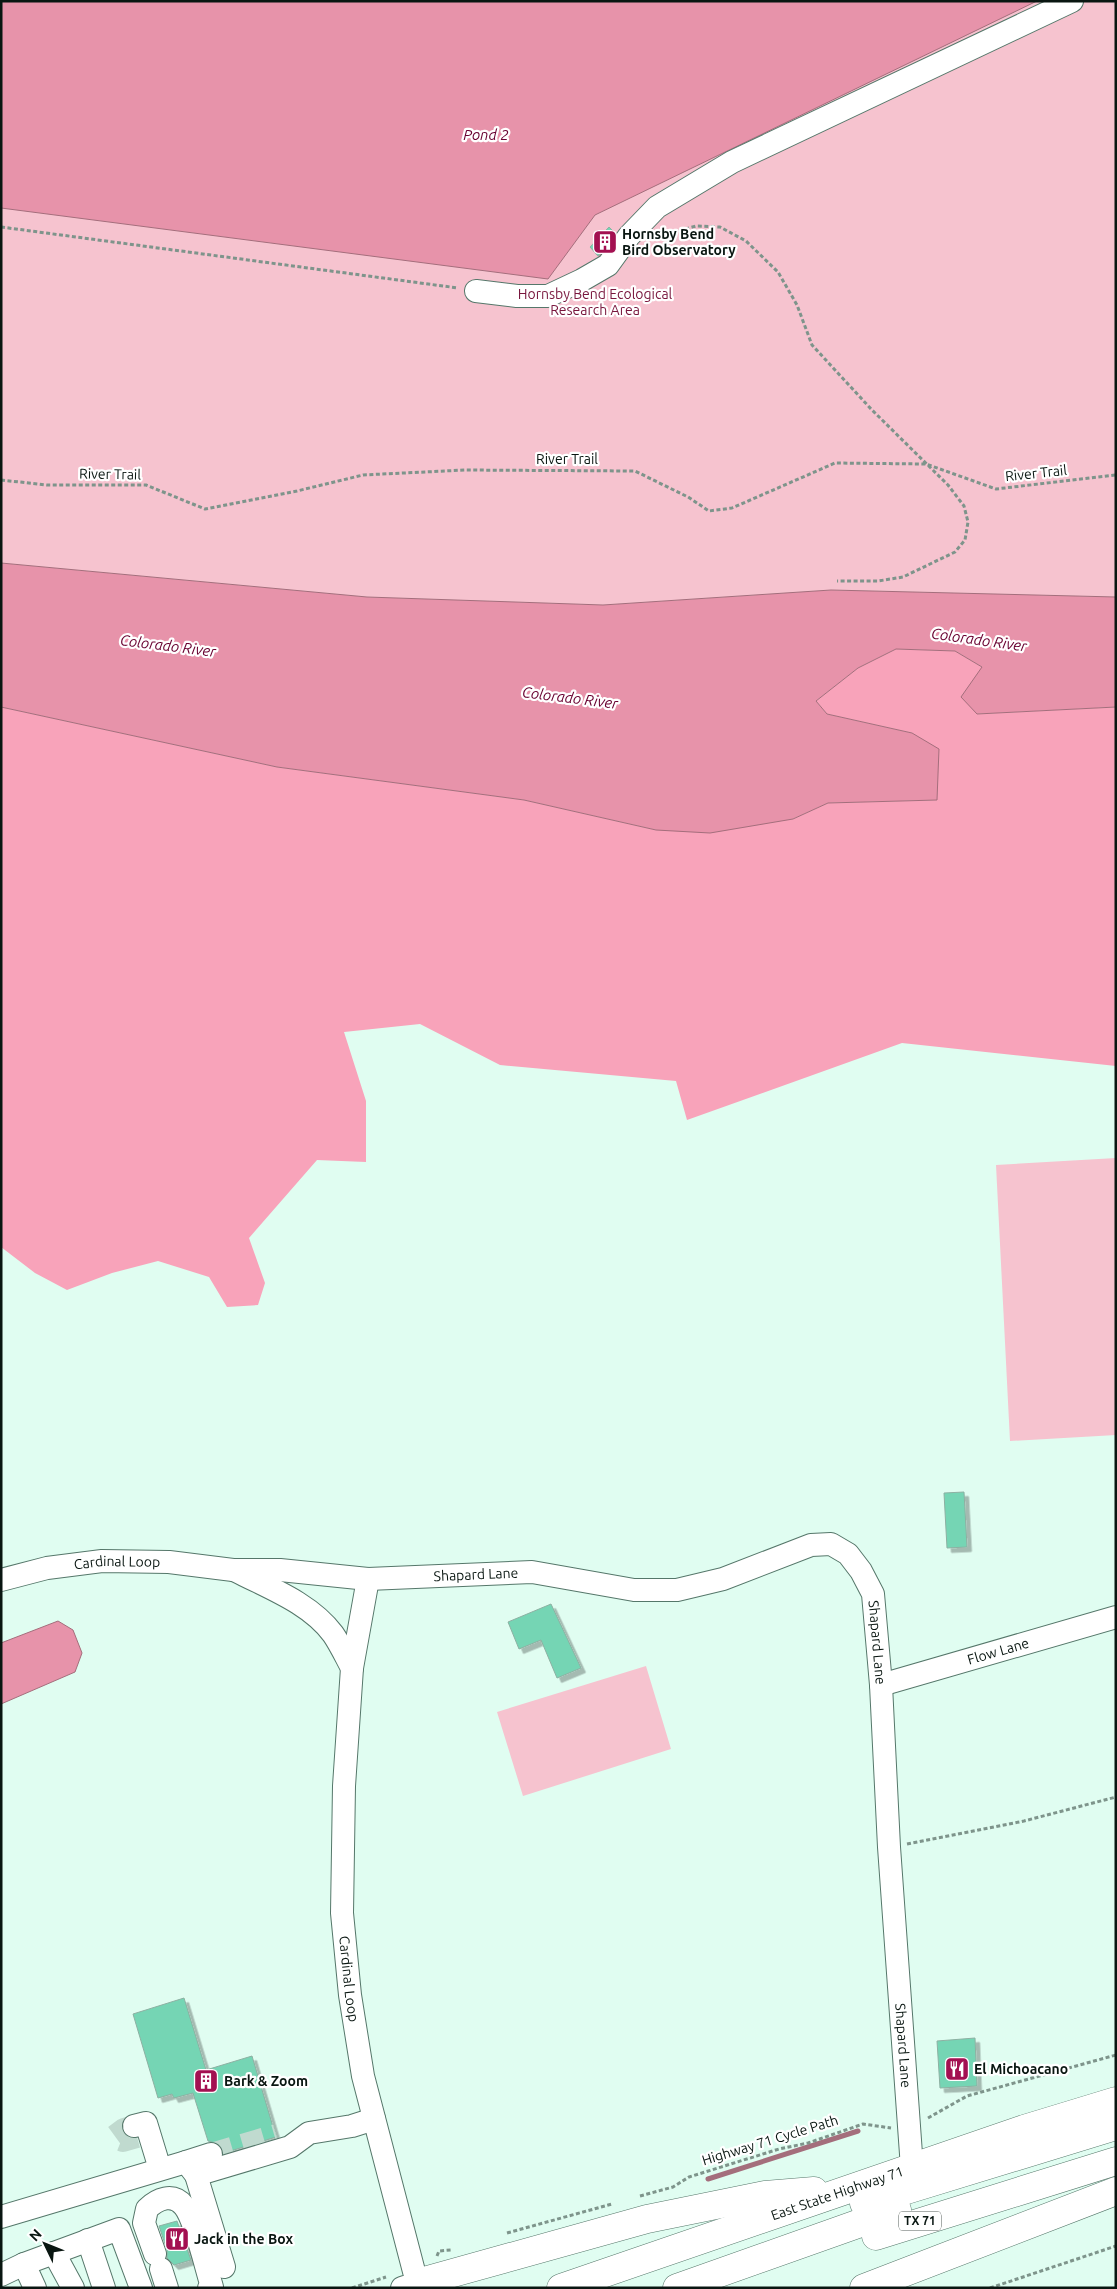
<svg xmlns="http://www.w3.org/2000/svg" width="1117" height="2289" font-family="Ubuntu,sans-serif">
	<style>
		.green { fill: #f6c3cf }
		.forest { fill: #f8a3ba }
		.water { fill: #e793aa; stroke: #a46e7c }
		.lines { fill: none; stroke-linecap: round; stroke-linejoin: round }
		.stream { stroke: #a46e7c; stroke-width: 5 }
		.building { fill: #74d5b4; stroke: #8db0a2; filter: url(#shadow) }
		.minor-tunnel { stroke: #c0dacf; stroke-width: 22; stroke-dasharray: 22 11; stroke-linecap: butt }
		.minor-casing { stroke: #55776a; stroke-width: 24 }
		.highway-casing { stroke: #55776a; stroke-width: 29 }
		.path { stroke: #7e948b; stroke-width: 3; stroke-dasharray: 4 2.5; stroke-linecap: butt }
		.minor { stroke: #fff; stroke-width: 22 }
		.highway { stroke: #fff; stroke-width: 28 }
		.labels { text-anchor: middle; stroke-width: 4.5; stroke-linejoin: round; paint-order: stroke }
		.shield { fill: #fff; stroke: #535c58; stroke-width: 1 }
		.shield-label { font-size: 12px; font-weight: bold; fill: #091611 }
		.poi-label { font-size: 14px; font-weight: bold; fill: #091611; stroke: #fff; text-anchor: start }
		.park-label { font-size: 14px; fill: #78163d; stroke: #fff }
		.street-label { font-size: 14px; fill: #091611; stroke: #fff }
		.water-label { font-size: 15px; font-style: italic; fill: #680030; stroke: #fff }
	</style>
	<defs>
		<filter id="shadow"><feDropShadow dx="4.5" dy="4.5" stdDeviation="0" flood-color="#0004"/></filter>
	</defs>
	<rect width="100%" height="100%" fill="#e0fdf1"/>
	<!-- green -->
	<path class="green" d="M1,1H1116V597L831,590L603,605L367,597L1,563Z
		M1116,1158V1435L1010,1441L996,1165Z
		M646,1666L671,1749L523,1796L497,1712Z"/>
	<!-- forest -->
	<path class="forest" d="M896,649L955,651L982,667L977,714L1116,707V1066L902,1043L687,1120L676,1081L500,1065L420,1024L344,1032L366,1101V1162L317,1160L249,1238L265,1283L258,1305L227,1307L209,1277L158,1261L112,1273L67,1290L35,1273L1,1247V707L277,767L524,800L656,830L793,819L828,803L937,800L912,733L827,714L816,701L858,668Z"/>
	<!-- water -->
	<path class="water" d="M1,1H1037L595,215L548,279L1,208Z
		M1,563L367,597L603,605L831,590L1116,597V707L977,714L961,697L982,667L955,651L896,649L858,668L816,701L827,714L912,733L939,749L937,800L828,803L793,819L710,833L656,830L524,800L277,767L1,707Z
		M58,1621L73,1630L82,1653L75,1672L1,1704V1643Z"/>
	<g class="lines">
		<!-- stream -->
		<path class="stream" d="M708,2179L858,2131"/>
	</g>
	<!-- building -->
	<path class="building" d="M609,227L615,233L598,256L590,247Z
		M964,1492L967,1547L947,1548L944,1493Z
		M551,1604L581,1668L557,1678L541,1640L519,1649L508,1622Z
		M184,1998L206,2070L252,2056L276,2137L224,2153L219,2144L208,2141L193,2093L174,2098L172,2094L158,2098L133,2014Z
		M975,2038L977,2086L940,2088L937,2041Z
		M177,2221L191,2260L174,2265L167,2258V2250L159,2226Z"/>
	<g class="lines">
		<!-- minor-tunnel -->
		<path class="minor-tunnel" d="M134,2126L124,2129L113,2137L123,2141L137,2137
			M211,2154L276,2135"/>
		<defs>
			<g id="minor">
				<path d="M476,291L517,296H548L582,280L608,265L629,236L657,207L732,162L1072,1"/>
				<path d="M236,1571C269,1588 310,1603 333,1634C340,1644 346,1657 352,1668"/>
				<path id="s1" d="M368,1579L352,1668L344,1786L342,1913L350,1995L363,2076L417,2283L402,2288"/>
				<path id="s2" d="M1,1580L47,1568L102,1561L169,1562L233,1570H280L368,1579L532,1572L634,1590H677L723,1579L811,1545L831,1544L848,1554L861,1571L873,1594L881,1685L889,1847L912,2168"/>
				<path id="s3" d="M881,1685L1116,1617"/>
				<path d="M134,2126L146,2123L160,2169"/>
				<path d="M186,2162L211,2154"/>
				<path d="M196,2175L290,2147L309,2133L352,2126L374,2119"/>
				<path d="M1,2217L186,2162L196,2175L224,2267"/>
				<path d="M88,2240L104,2288"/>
				<path d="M54,2253L73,2288"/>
				<path d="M155,2254L144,2223L147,2209C157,2199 173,2192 184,2206C195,2219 206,2268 212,2287L209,2288"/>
				<path d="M24,2264L35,2288"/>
				<path d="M161,2269L167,2288"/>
				<path d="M1,2275L24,2264L119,2229L141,2288"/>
			</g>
			<g id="highway">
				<path d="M864,2203L1116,2126"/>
				<path d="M876,2236L1116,2161"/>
				<path d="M417,2283L647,2219L765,2195L814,2191"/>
				<path id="s4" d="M561,2288L1024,2129L1116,2101"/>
				<path d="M677,2288L897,2210"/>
				<path d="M864,2288L1116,2191"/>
			</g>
		</defs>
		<!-- minor casing -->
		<use href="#minor" class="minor-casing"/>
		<!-- highway casing -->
		<use href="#highway" class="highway-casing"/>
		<!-- path -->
		<path class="path" d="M1,227L458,288
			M654,238L696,226L720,227L746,241L778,272L797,305L812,345L872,410L948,485L964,506L968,522L965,540L955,552L903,577L878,581H837
			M1,480L47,485H146L205,509L297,491L363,475L465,470L635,471L688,497L709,511L732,508L835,463L926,464L996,489L1116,475
			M907,1844L1024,1821L1116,1797
			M928,2118L967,2096L1116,2055
			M640,2196L673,2187L689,2177L779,2149L808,2143L863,2124L891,2128
			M507,2233L612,2204
			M437,2256L439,2251L451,2250
			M352,2288L386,2277
			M990,2288L1116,2246"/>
		<!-- minor -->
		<use href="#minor" class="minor"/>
		<!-- highway -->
		<use href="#highway" class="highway"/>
	</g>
	<!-- icons -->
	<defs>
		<symbol id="building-square" viewBox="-11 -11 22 22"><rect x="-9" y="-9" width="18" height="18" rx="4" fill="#a31051" stroke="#fff"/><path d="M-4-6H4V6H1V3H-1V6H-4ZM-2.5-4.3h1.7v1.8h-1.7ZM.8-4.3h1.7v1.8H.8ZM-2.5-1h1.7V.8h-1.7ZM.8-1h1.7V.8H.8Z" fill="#fff"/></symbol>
		<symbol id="restaurant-square" viewBox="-11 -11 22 22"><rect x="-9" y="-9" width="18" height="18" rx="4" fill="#a31051" stroke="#fff"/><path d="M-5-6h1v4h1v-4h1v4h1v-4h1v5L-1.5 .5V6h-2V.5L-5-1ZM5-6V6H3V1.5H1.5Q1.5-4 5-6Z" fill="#fff"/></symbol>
	</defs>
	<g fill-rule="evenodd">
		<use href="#building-square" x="591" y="228" width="28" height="28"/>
		<use href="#restaurant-square" x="943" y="2055" width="28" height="28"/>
		<use href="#building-square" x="192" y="2067" width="28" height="28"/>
		<use href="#restaurant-square" x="163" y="2225" width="28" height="28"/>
	</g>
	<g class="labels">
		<!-- shield labels -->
		<rect class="shield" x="899" y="2211.5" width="42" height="19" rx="4"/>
		<g class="shield-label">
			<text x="920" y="2225">TX 71</text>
		</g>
		<!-- poi labels -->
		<g class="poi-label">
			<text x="622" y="239">Hornsby Bend<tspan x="622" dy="16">Bird Observatory</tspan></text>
			<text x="974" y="2074">El Michoacano</text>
			<text x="224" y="2086">Bark &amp; Zoom</text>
			<text x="194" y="2244">Jack in the Box</text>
		</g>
		<!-- park labels -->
		<g class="park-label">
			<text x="595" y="299">Hornsby Bend Ecological<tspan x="595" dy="16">Research Area</tspan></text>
		</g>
		<!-- street labels -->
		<g class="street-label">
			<text x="567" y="464">River Trail</text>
			<text transform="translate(1036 473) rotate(-6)" y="5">River Trail</text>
			<text transform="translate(110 474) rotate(1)" y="5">River Trail</text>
			<text dy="5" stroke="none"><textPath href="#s2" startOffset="118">Cardinal Loop</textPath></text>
			<text dy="5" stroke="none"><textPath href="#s2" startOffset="478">Shapard Lane</textPath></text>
			<text dy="5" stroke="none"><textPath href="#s2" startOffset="958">Shapard Lane</textPath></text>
			<text dy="5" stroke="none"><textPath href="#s3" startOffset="122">Flow Lane</textPath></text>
			<text dy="5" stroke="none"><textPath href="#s1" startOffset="402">Cardinal Loop</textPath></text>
			<text dy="5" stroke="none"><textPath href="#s2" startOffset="1362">Shapard Lane</textPath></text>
			<text transform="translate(770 2140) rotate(-17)" y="5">Highway 71 Cycle Path</text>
			<text dy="5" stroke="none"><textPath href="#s4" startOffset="292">East State Highway 71</textPath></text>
		</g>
		<!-- water labels -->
		<g class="water-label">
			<text x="486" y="140">Pond 2</text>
			<text transform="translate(979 640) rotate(8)" y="5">Colorado River</text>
			<text transform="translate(168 646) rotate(7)" y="5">Colorado River</text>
			<text transform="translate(570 698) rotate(7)" y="5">Colorado River</text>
		</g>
	</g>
	<!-- border -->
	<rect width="1117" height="2289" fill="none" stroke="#091611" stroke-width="5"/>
	<!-- north arrow -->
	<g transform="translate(45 2244) rotate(313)" stroke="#ffffff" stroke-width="4" paint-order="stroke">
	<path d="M0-4L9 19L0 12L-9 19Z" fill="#091611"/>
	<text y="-8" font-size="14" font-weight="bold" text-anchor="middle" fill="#091611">N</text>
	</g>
</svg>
